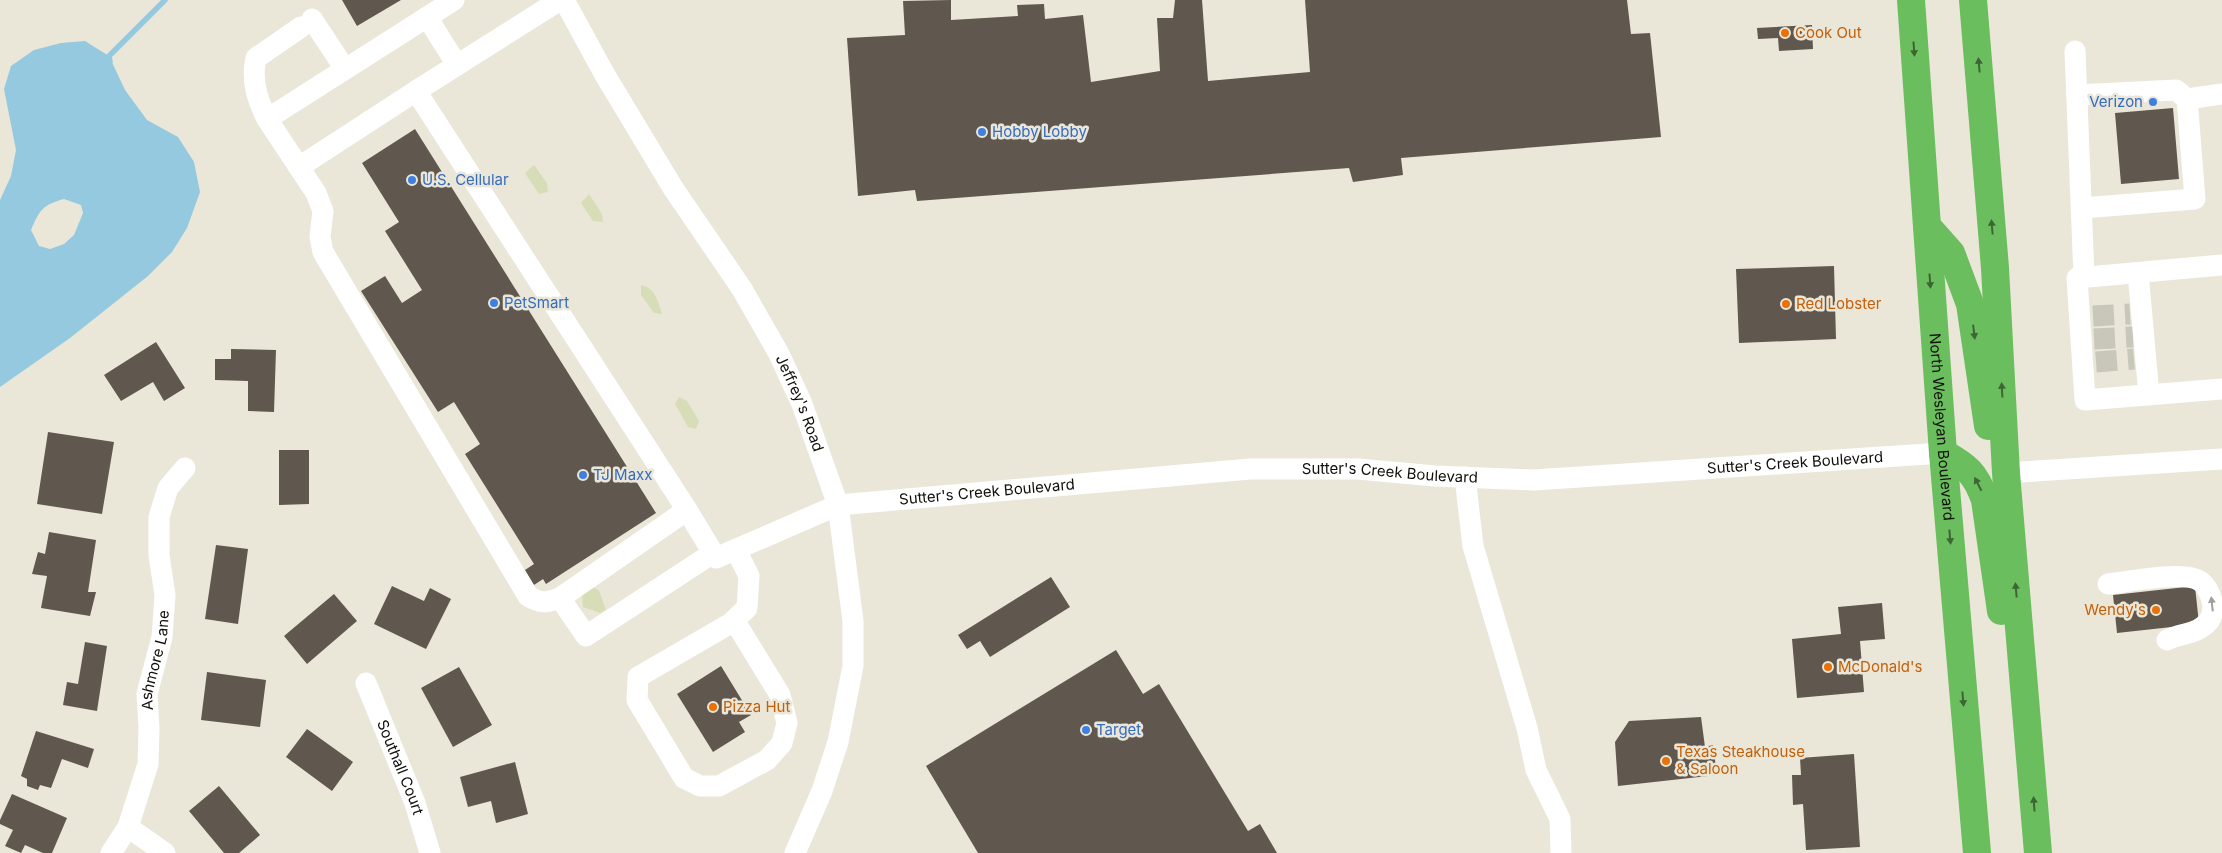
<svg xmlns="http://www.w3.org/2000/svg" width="2222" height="853" font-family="Inter,sans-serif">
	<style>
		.green { fill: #d7deb7 }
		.water { fill: #94c9df; fill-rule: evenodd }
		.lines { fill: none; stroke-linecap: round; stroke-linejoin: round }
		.stream { stroke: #94c9df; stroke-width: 5.5 }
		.building { fill: #60574e }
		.minor-tunnel { stroke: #c9c7ba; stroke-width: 21; stroke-dasharray: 21 11; stroke-linecap: butt }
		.minor { stroke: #fff; stroke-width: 21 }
		.highway { stroke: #6abe5d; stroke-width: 28 }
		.oneway { fill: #3d6634 }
		.oneway2 { fill: #9f9f9d }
		.food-dot { fill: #e8710a; stroke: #eae7d9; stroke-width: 2 }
		.shop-dot { fill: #3f7fe0; stroke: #eae7d9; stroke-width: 2 }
		.labels { text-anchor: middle; stroke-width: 5; stroke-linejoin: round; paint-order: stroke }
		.food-label { font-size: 15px; fill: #c56008; stroke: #eae7d9; text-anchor: start }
		.shop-label { font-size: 15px; fill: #366cbe; stroke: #eae7d9; text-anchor: start }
		.street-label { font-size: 15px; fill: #100f0b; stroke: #eae7d9 }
	</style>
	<rect width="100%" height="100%" fill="#eae7d9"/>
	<!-- green -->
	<path class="green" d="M534,165L547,183L548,192L539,194L525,173Z
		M589,194L602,214L603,222L593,221L581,203Z
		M641,285C655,288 658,300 662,314L654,313L641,295Z
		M679,397L687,401L699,421L696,429L688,427L675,404Z
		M589,586L599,590L606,610L600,613L583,607L582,594Z"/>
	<!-- water -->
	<path class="water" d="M85,41L109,56L125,90L147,120L178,137L194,162L200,192L187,228L172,252L148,276L70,338L0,387V200L11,176L16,150L4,89L11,66L34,50L61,43ZM64,199L81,205L83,213L74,235L64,244L50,249L39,246L31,230C40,209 43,205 64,199Z"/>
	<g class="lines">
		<!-- stream -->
		<path class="stream" d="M110,62L109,56L165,0"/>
	</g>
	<!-- building -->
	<path class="building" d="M342,0H401L357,26Z
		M951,0V20L1018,16L1017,5L1044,4L1045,19L1083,15L1091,82L1160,71L1157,18H1173L1175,0H1202L1208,81L1310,72L1305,0H1627L1631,34L1650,33L1661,137L1401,158L1403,175L1353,182L1349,168L917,201L915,190L858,196L847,38L905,35L903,1Z
		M1812,25L1813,49L1779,51L1778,38L1758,39L1757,28Z
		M2173,108L2179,179L2121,184L2115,113Z
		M415,129L656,513L546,584L543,579L534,585L525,570L534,564L465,454L480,444L454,402L438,412L361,291L385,276L402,303L422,290L385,231L399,222L362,163Z
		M1834,266L1836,339L1739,343L1736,269Z
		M156,342L185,388L164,401L153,382L121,401L104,375Z
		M231,349L276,350L274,412L248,411V381L215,380V359H231Z
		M48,432L114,442L102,514L37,504Z
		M279,450H309V504L279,505Z
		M49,532L96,540L88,592H96L90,616L41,608L47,576L32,574L38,552L45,554Z
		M216,545L248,549L238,624L205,619Z
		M1051,577L1070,607L990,657L980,641L967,649L958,635Z
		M392,586L424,601L430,588L451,599L426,649L374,624Z
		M2195,586L2199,624L2117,633L2113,595Z
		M334,594L357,621L307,664L284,636Z
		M1882,603L1885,639L1860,641L1864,692L1797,698L1792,639L1841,634L1838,607Z
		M85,642L107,646L97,711L63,705L67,682L78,684Z
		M1116,650L1143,694L1159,684L1248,831L1260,824L1277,853H978L926,766Z
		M721,666L751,715L739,722L745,732L713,752L677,694Z
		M459,667L492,725L453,747L421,688Z
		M207,672L266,680L260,727L201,720Z
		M1701,717L1705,747L1713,745L1717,775L1618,786L1615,742L1629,721Z
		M307,729L353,762L332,791L286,757Z
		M36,731L94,749L88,768L62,759L51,788L40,785L38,790L27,786V779L21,776Z
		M1854,754L1860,847L1806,850L1803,804L1793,805L1792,775H1801L1800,758Z
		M515,762L528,814L496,823L491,801L468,807L460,777Z
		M219,786L260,835L239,853H224L189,811Z
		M12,794L67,818L52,853H43L25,845L21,853L5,846L13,830L0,824V820Z"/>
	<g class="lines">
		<!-- minor-tunnel -->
		<path class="minor-tunnel" d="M2093,316L2130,314
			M2094,339L2133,337
			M2096,362L2134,359"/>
		<!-- minor -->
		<g class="minor">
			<path id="s1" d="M560,0L416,91L687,510L716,558L838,505L1250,469H1358L1435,476L1534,480L1943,453"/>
			<path id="s2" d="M564,0L605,75L673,188L742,289L779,354L802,404L838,505L853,621V666L838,742L822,791L795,853"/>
			<path d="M427,17L457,65"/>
			<path d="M312,19L345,69"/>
			<path d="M301,27L256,58C251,80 257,99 267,119L454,0"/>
			<path d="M2075,51L2084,277"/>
			<path d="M2077,95L2176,90L2187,99L2195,199L2082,208"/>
			<path d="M2187,99L2222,94"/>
			<path d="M267,119L316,193L323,211L320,237L323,252L528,596C541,604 546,603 560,598"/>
			<path d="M299,167L416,91"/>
			<path d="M2222,265L2077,278L2085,400L2222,389"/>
			<path d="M2138,273L2149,395"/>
			<path d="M2006,473L2222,459"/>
			<path d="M1465,477L1473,546L1527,728L1536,770L1560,819L1561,853"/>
			<path d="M687,510L560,598L586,636L713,553"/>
			<path d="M2108,584C2129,582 2183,570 2200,581C2207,586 2210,593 2212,601C2214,612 2212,621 2202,627C2192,635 2180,633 2167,640"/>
			<path d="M734,620L780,695L787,723L782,743L767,760L719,786H700L684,778L637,700L638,677L731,623L747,608L749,576L736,550"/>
			<path id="s3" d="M366,683L415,803L430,853"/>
			<path d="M128,827L165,853"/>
			<path id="s4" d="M111,853L128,827L148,764L149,728L147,694L162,637L165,595L159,555V517L168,488L185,468"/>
		</g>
		<!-- highway -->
		<g class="highway">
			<path id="s5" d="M1911,0L1943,453L1977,853"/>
			<path d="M1973,0L1995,268L2006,473L2038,853"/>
			<path d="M1927,226L1951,253L1970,304L1988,426"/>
			<path d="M1943,453C1967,466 1976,474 1985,500L2001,611"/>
		</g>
	</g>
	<!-- one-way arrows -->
	<defs><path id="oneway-solid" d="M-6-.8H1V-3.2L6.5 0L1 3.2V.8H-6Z" transform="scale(1.25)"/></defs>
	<g class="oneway">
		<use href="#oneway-solid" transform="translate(1914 49) rotate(86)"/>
		<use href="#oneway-solid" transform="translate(1979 65) rotate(-95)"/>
		<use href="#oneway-solid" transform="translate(1992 227) rotate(-95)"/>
		<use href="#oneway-solid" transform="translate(1930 281) rotate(86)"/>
		<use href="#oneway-solid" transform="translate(1974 332) rotate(83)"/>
		<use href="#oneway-solid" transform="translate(2002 390) rotate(-93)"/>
		<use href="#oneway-solid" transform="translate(1978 484) rotate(-117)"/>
		<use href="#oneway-solid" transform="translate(1950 537) rotate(85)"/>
		<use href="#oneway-solid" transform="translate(2016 590) rotate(-95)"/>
		<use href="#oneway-solid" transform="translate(1963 699) rotate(85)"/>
		<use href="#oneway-solid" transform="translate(2034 804) rotate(-94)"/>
	</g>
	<use class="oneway2" href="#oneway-solid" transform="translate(2212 604) rotate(-96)"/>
	<!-- markers -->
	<g class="food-dot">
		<circle cx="1785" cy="33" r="5"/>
		<circle cx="1786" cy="304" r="5"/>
		<circle cx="2156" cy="610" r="5"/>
		<circle cx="1828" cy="667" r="5"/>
		<circle cx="713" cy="707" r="5"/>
		<circle cx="1666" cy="761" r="5"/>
	</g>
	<g class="shop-dot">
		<circle cx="2153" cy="102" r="5"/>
		<circle cx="982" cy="132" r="5"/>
		<circle cx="412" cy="180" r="5"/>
		<circle cx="494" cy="303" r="5"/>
		<circle cx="583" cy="475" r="5"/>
		<circle cx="1086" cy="730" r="5"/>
	</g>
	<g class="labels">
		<!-- food labels -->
		<g class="food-label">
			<text x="1795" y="38">Cook Out</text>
			<text x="1796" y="309">Red Lobster</text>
			<text x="2146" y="615" text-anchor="end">Wendy's</text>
			<text x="1838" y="672">McDonald's</text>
			<text x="723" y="712">Pizza Hut</text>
			<text x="1676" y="757">Texas Steakhouse<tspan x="1676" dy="17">&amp; Saloon</tspan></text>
		</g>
		<!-- shop labels -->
		<g class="shop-label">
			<text x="2143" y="107" text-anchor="end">Verizon</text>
			<text x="992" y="137">Hobby Lobby</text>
			<text x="422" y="185">U.S. Cellular</text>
			<text x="504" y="308">PetSmart</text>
			<text x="593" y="480">TJ Maxx</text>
			<text x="1096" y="735">Target</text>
		</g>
		<!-- street labels -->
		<g class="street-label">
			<text dy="5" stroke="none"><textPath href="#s2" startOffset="468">Jeffrey's Road</textPath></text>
			<text dy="5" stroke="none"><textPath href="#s5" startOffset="428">North Wesleyan Boulevard</textPath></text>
			<text dy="5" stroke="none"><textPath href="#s1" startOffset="1818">Sutter's Creek Boulevard</textPath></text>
			<text dy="5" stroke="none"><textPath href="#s1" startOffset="1412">Sutter's Creek Boulevard</textPath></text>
			<text dy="5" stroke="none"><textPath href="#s1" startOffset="1008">Sutter's Creek Boulevard</textPath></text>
			<text dy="5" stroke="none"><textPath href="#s4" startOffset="202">Ashmore Lane</textPath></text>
			<text dy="5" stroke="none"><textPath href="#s3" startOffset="91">Southall Court</textPath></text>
		</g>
	</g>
</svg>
